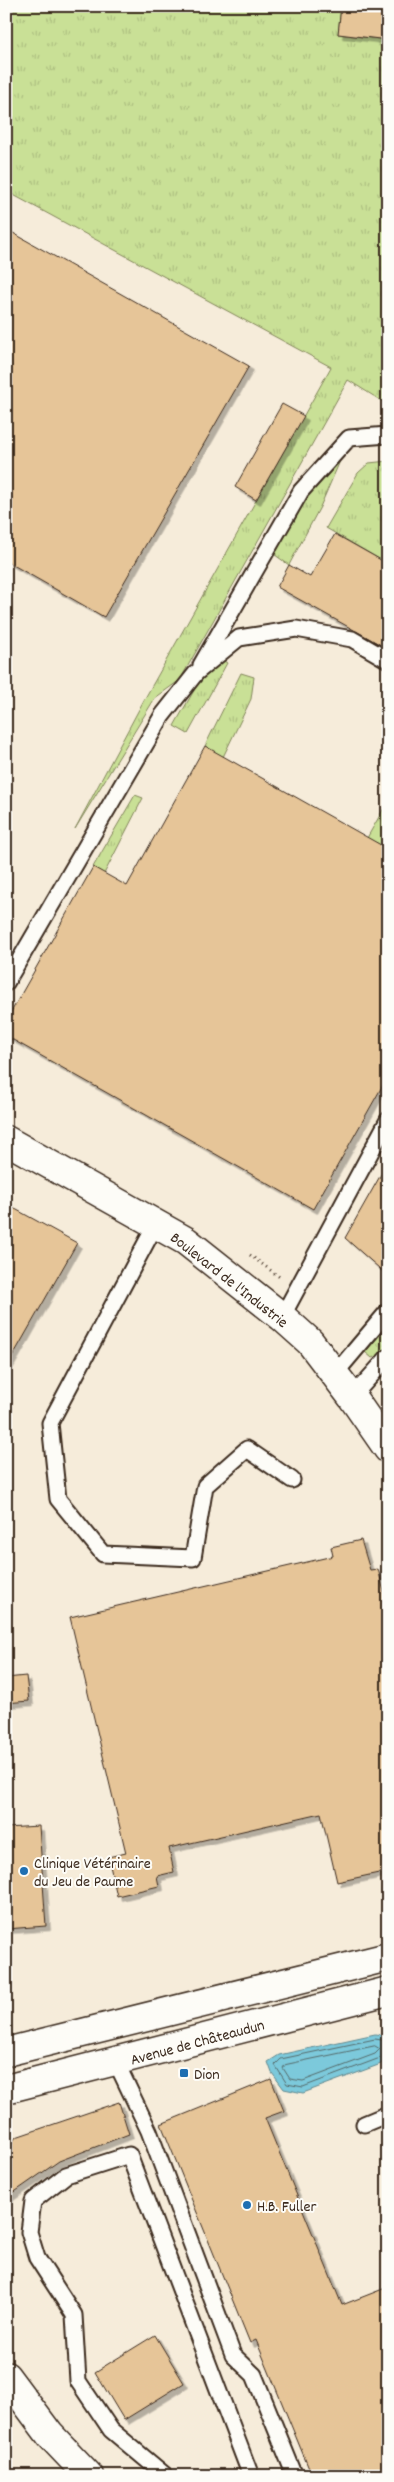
<svg xmlns="http://www.w3.org/2000/svg" width="394" height="2482" font-family="Dekko,sans-serif">
	<style>
		.built { fill: #f6ecda }
		.grass { fill: url(#grass-tufts); stroke: #82855a }
		.water { fill: #7cc9db; stroke: #62898f }
		.lines { fill: none; stroke-linecap: round; stroke-linejoin: round }
		.shore { stroke: #556a6a; stroke-width: 1 }
		.building { fill: #e6c598; stroke: #3b2a1e; filter: url(#shadow) }
		.service-casing { stroke: #3b2a1e; stroke-width: 19 }
		.tertiary-casing { stroke: #3b2a1e; stroke-width: 31 }
		.secondary-casing { stroke: #3b2a1e; stroke-width: 31 }
		.primary-casing { stroke: #3b2a1e; stroke-width: 31 }
		.path { stroke: #3b2a1e; stroke-width: 3; stroke-dasharray: 1 4; stroke-linecap: butt }
		.service { stroke: #fdfcf7; stroke-width: 15 }
		.tertiary { stroke: #fdfcf7; stroke-width: 28 }
		.secondary { stroke: #fdfcf7; stroke-width: 28 }
		.primary { stroke: #fdfcf7; stroke-width: 28 }
		.poi-dot { fill: #1f6fb2; stroke: #fdfcf7; stroke-width: 2 }
		.labels { text-anchor: middle; stroke-width: 4; stroke-linejoin: round; paint-order: stroke }
		.street-label { font-size: 16px; fill: #3b2a1e; stroke: #fdfcf7 }
		.poi-label { font-size: 16px; fill: #3b2a1e; stroke: #fdfcf7; text-anchor: start }
	</style>
	<defs>
		<pattern id="grass-tufts" width="24" height="20" patternUnits="userSpaceOnUse" patternTransform="scale(1.25)"><rect width="24" height="20" fill="#c9e096"/><path d="M3 7l-1-3M5 7V3M7 7l1-3M15 17l-1-3M17 17v-4M19 17l1-3" fill="none" stroke="#aec081"/></pattern>
		<filter id="shadow"><feDropShadow dx="4.5" dy="4.5" stdDeviation="0" flood-color="#0004"/></filter>
	</defs>
	<rect width="100%" height="100%" fill="#fdfcf7"/>
	<filter id="ink" filterUnits="userSpaceOnUse"><feTurbulence type="fractalNoise" baseFrequency=".02" numOctaves="2"/><feDisplacementMap in="SourceGraphic" scale="10" xChannelSelector="R" yChannelSelector="G"/><feConvolveMatrix kernelMatrix="1 2 1 2 8 2 1 2 1" color-interpolation-filters="sRGB"/></filter>
	<g filter="url(#ink)">
		<!-- built -->
		<path class="built" d="M6,6H388V2476H6Z"/>
		<!-- grass -->
		<path class="grass" d="M6,6H341L338,34L388,40V405L348,380L180,680L155,698L75,829L144,700L331,367L6,191V132L14,117L6,112Z
			M334,460L340,461L320,507L289,565L271,552L309,493Z
			M388,461V564L326,528L358,473L369,463Z
			M221,659L227,663L188,734L174,726L197,685Z
			M241,673L254,677L251,699L223,757L205,746Z
			M135,795L143,798L104,874L93,867Z
			M388,801V849L367,838Z
			M388,1326V1350L372,1358L365,1352Z"/>
		<!-- water -->
		<path class="water" d="M375,2034L388,2036V2058L381,2064L303,2093L284,2089L272,2073L268,2062L279,2055Z"/>
		<g class="lines">
			<!-- shore -->
			<path class="shore" d="M388,2041L375,2039L281,2059L275,2065L287,2084L303,2087L388,2055
				M375,2046L380,2049L375,2054L303,2081L290,2079L283,2068L285,2065Z"/>
		</g>
		<!-- building -->
		<path class="building" d="M341,6H388V40L338,34Z
			M6,229L249,366L104,617L6,561Z
			M282,404L304,416L256,500L235,487Z
			M335,534L388,564V649L277,587L289,565L310,577Z
			M205,746L388,849V1076L313,1209L6,1036V1021L93,867L127,886Z
			M388,1162V1276L345,1238Z
			M6,1204L77,1243L6,1368Z
			M361,1540L370,1570L378,1569L388,1607V1871L337,1882L321,1813L169,1848L174,1872L157,1876L159,1886L117,1896L108,1857L126,1853L70,1617L333,1556L331,1547Z
			M26,1676L29,1701L6,1703V1678Z
			M39,1826L46,1926L6,1929V1828Z
			M271,2079L284,2111L265,2118L342,2305L388,2287V2476H312L256,2340L250,2343L161,2124Z
			M119,2102L129,2134L59,2161L6,2198V2151L16,2137Z
			M155,2335L184,2383L124,2420L95,2372Z"/>
		<g class="lines">
			<defs>
				<path id="service" d="M201,665L301,491L349,438L388,435
					M6,983L162,716L196,673L239,638L296,629L352,639L388,660
					M156,1224L50,1423L58,1499L103,1554L193,1558L205,1486L247,1449L292,1480
					M282,1317L388,1120
					M334,1375L388,1311
					M352,1397L388,1357
					M116,2062L149,2131L233,2355L254,2375L295,2476
					M364,2124L388,2114
					M166,2476L111,2430L78,2381L74,2315L37,2258L29,2232L33,2201L66,2175L129,2155L251,2476"/>
				<path id="tertiary" d="M6,2376L50,2435L89,2476"/>
				<path id="secondary" d="M6,2052L388,1957
					M6,2089L388,1991"/>
				<path id="primary" d="M6,1140L186,1241L282,1317L310,1342L352,1397L388,1449"/>
			</defs>
			<!-- service casing -->
			<use href="#service" class="service-casing"/>
			<!-- tertiary casing -->
			<use href="#tertiary" class="tertiary-casing"/>
			<!-- secondary casing -->
			<use href="#secondary" class="secondary-casing"/>
			<!-- primary casing -->
			<use href="#primary" class="primary-casing"/>
			<!-- path -->
			<path class="path" d="M250,1255L281,1278"/>
			<!-- service -->
			<use href="#service" class="service"/>
			<!-- tertiary -->
			<use href="#tertiary" class="tertiary"/>
			<!-- secondary -->
			<use href="#secondary" class="secondary"/>
			<!-- primary -->
			<use href="#primary" class="primary"/>
		</g>
	</g>
	<!-- markers -->
	<g class="poi-dot">
		<circle cx="24" cy="1871" r="5"/>
		<rect x="179" y="2068" width="10" height="10" rx="2.5"/>
		<circle cx="247" cy="2205" r="5"/>
	</g>
	<g class="labels">
		<!-- street labels -->
		<g class="street-label">
			<text transform="translate(230 1279) rotate(38)" y="6">Boulevard de l'Industrie</text>
			<text transform="translate(197 2041) rotate(-15)" y="6">Avenue de Châteaudun</text>
		</g>
		<!-- poi labels -->
		<g class="poi-label">
			<text x="34" y="1868">Clinique Vétérinaire<tspan x="34" dy="18">du Jeu de Paume</tspan></text>
			<text x="194" y="2079">Dion</text>
			<text x="257" y="2211">H.B. Fuller</text>
		</g>
	</g>
	<!-- margin -->
	<rect width="394" height="2482" fill="none" stroke="#fdfcf7" stroke-width="25"/>
	<rect x="12" y="12" width="369" height="2457" fill="none" stroke="#3b2a1e" stroke-width="2" filter="url(#ink)"/>
</svg>
